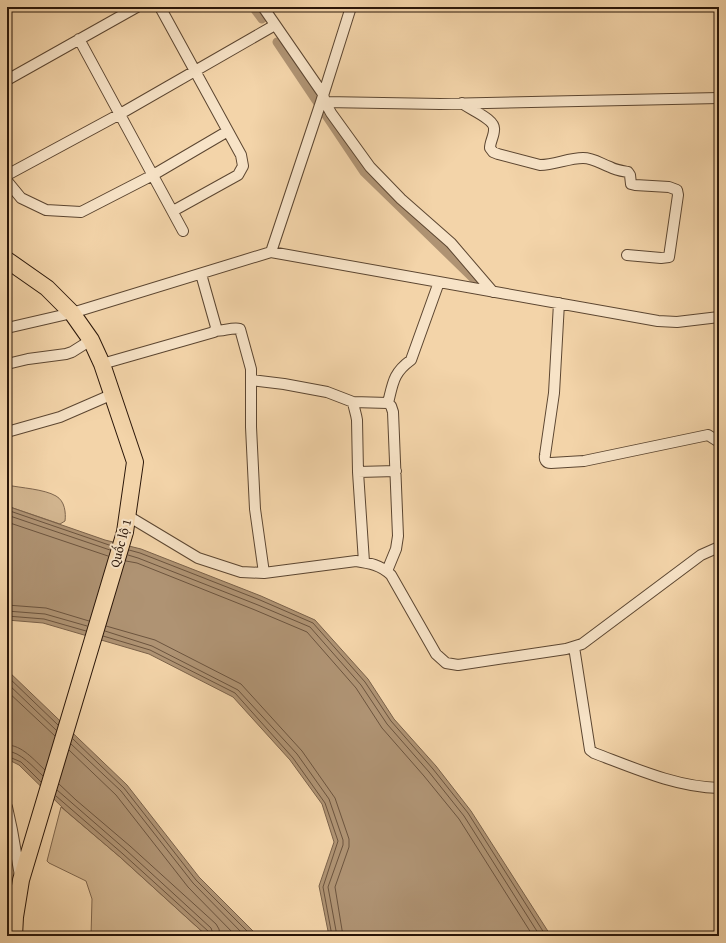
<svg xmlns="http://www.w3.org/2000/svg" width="726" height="943" font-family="'Gentium Book Plus',serif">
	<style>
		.green { fill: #d1b48e; stroke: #7e654c }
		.water { fill: #af9373; stroke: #7a6149 }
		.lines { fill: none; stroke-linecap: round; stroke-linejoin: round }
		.shore { stroke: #6c543e; stroke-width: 1 }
		.canal { stroke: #af9373; stroke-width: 9 }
		.street-casing { stroke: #5c4631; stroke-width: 12 }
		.primary-casing { stroke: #2a1609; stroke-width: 18 }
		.street { stroke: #f7e3c7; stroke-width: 10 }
		.primary { stroke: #f3d4a9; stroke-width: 16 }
		.labels { text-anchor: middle; stroke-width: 4; stroke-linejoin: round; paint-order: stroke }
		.street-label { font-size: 13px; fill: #2a1609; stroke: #f7e3c7 }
	</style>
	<rect width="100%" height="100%" fill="#f3d4a9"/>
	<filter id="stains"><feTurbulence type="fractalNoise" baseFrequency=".005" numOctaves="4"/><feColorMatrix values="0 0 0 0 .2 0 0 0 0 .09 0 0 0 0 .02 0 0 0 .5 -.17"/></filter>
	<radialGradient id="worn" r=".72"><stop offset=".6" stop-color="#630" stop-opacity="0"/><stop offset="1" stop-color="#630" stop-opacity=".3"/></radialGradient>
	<!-- green -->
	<path class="green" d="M7,485C21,488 44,489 56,496C65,501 66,513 65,521L60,524L7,506Z
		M61,807L120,857L207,936H91L92,899L86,881L49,863L47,861Z"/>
	<!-- water -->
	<path class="water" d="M7,506L105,540L141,549L261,596L315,620L368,679L394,719L436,766L471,811L551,936H329L319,886L334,842L322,804L290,760L233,697L149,654L43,623L7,620Z
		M7,670L127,785L199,877L258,936H207L120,857L66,811L19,765L7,759Z"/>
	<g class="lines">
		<!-- shore -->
		<path class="shore" d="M7,510L112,546
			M7,515L110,550
			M7,522L108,556
			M129,550L140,553L260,600L313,623L365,682L391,721L433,769L468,813L546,936
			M128,555L138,558L258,605L310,627L361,685L387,724L429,772L464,816L540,936
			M126,561L137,563L255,610L307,632L356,688L382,728L424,776L459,819L533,936
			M7,605L46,608L89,621
			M7,611L45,614L87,626
			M7,616L44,619L86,631
			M106,626L155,640L241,684L302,751L335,798L349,839V847L335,887L343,936
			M105,631L152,646L238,690L297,754L329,799L343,840V845L328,887L337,936
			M103,636L150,650L235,693L293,758L325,803L338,841L323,887L332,936
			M7,676L58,725
			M7,683L56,730
			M7,691L55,736
			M73,739L124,788L196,880L252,936
			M71,744L121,791L193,883L245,936
			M7,745C22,745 34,760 45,770
			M69,750L116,795L188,887L236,936
			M7,751C21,752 33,767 43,776
			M7,756L21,762L41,782
			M59,784L76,800L130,846L216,924L219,929L220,936
			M57,790L126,850L211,928L214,936
			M56,796L123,854L208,931L209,936"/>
		<!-- canal -->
		<path class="canal" d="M253,7L262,19
			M277,42L364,172L477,282"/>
		<defs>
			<path id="street" d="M160,7L241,155L243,166L238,175L173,211
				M263,7L323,94L325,102L440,104L719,98
				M79,39L183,231
				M7,80L137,7
				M325,102L331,113L370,167L401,199L451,243L493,292
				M462,103C470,110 496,119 494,130C494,136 490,142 490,148L493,152L498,154L540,165C555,165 568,158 583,158C594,158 601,164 610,167C615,170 622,171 628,172L630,175L631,184L635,185L669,187L677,190L678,195L669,257L661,258L627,255
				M7,175L120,114L275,25
				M7,181L21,198L46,210L81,212L153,175L228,131
				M271,252L321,102L351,7
				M559,303L554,393L545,455C544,460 546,463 551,463L584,461L708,435L719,442
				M7,328L72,313L271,252L658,321L677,322L719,317
				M215,331C224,331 233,327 240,329L251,369V427L255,509L264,573
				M7,364L28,359L66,354L72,352L91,340
				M102,364L214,332L216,327L201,274
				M251,380L284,384L327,392L353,402C354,409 356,413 357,420L358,472L364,562
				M353,402L388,403L391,406L393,412L398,536L396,549L387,571
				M388,403C393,383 393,373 411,360L439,282
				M7,432L60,417L113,394
				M358,472L396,471
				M128,516L198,558L241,572L264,573L356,561C369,563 381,565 391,575L436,654L446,663L458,665L566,649L582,644L701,555L719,547
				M574,647L590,750L594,753C634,768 676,787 719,788
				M7,807L12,830L20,876"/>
			<path id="primary" d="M7,260L47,288L72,313L91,340L102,364L135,462L125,532L21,880L15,917L14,936"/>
		</defs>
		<!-- street casing -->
		<use href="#street" class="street-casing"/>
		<!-- primary casing -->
		<use href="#primary" class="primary-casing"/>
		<!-- street -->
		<use href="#street" class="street"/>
		<!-- primary -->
		<use href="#primary" class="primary"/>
	</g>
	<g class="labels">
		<!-- street labels -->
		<g class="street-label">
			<text transform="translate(120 543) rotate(-75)" y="5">Quốc lộ 1</text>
		</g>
	</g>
	<!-- margin -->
	<rect width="726" height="943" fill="none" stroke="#f3d4a9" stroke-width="24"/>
	<rect x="8" y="8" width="710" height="927" fill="none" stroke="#2a1609" stroke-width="2"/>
	<rect x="12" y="12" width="702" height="919" fill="none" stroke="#2a1609"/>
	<rect width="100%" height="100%" filter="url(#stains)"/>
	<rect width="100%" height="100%" fill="url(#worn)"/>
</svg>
